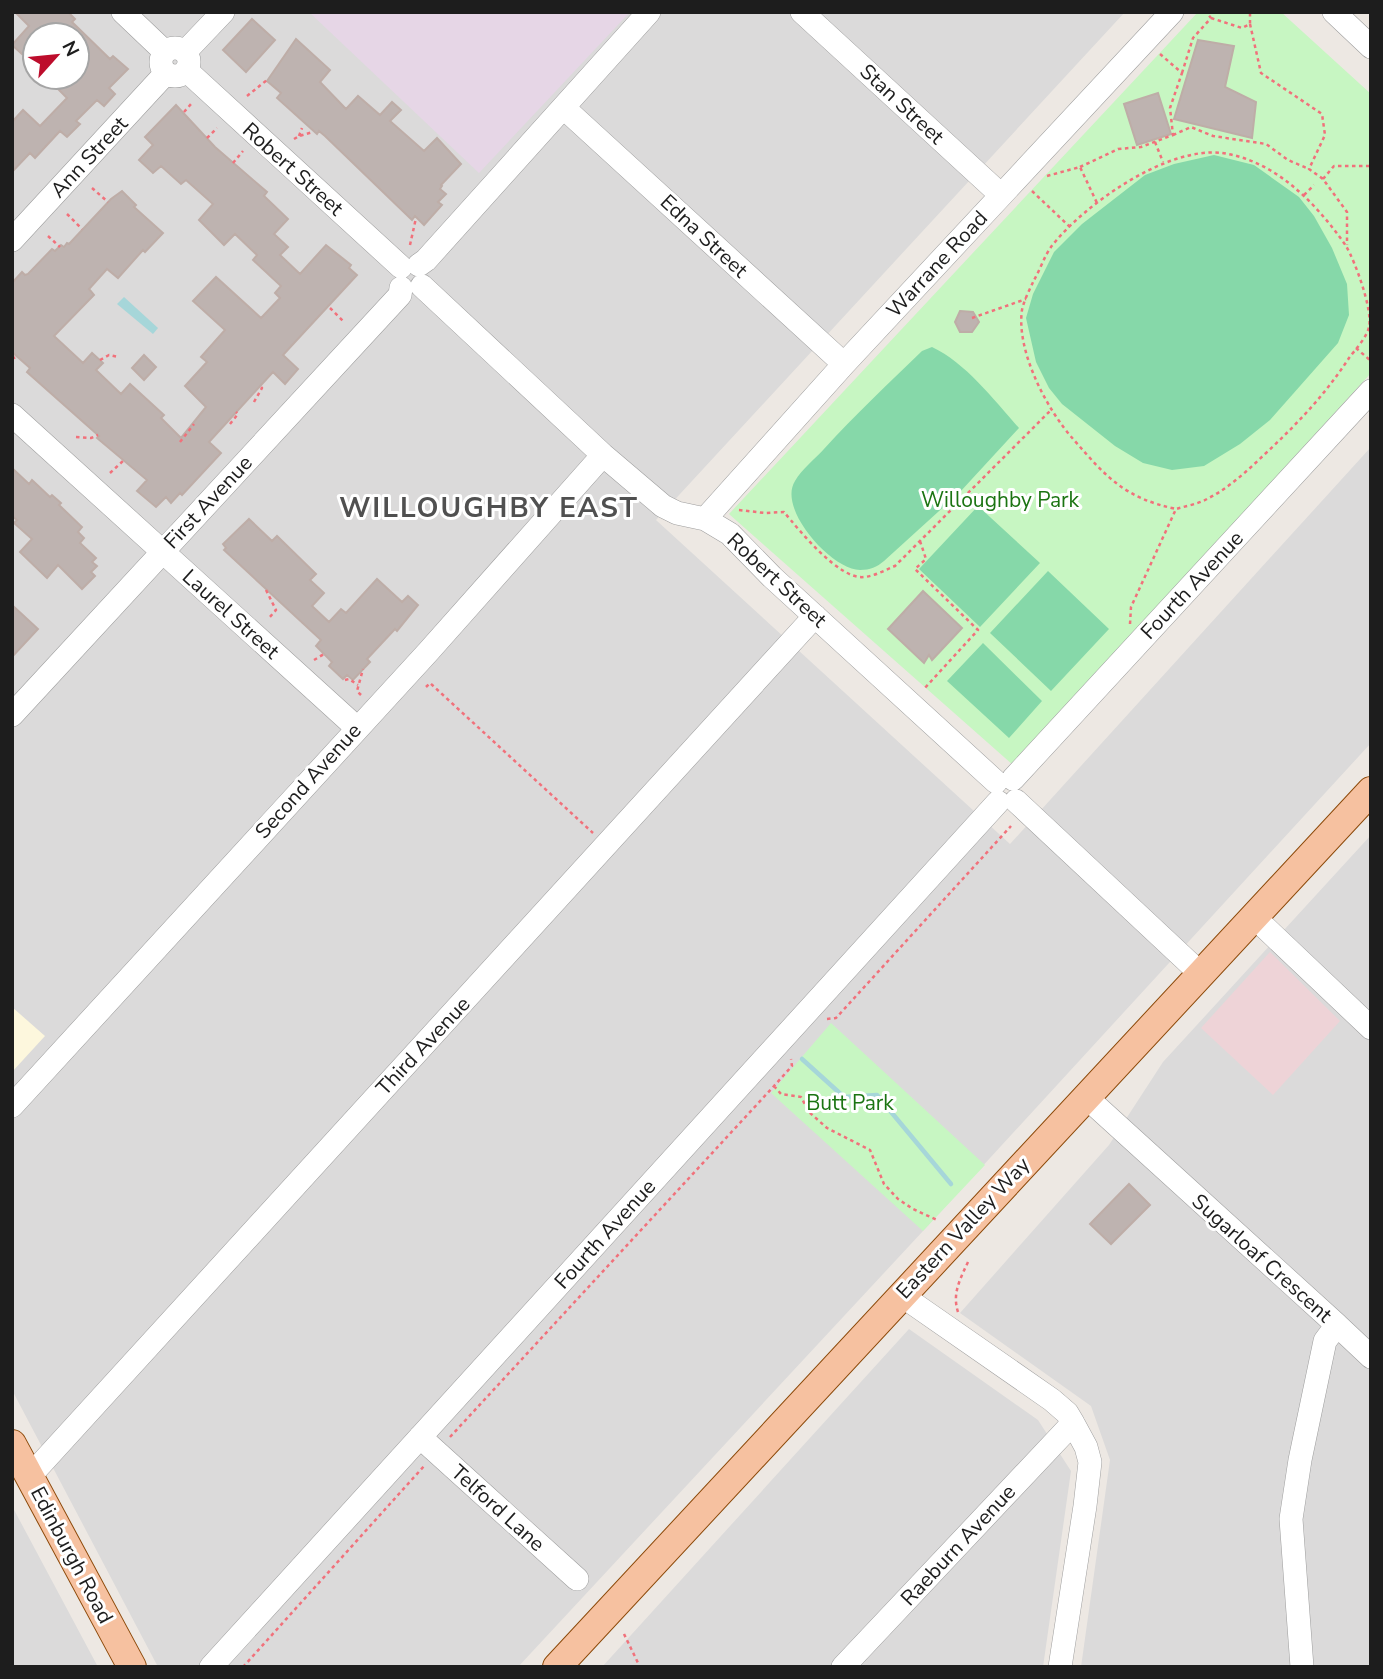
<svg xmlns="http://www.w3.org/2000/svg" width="1383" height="1679" font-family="'Nunito Sans',sans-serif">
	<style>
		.residential { fill: #dbdada; fill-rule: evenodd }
		.commercial { fill: #eed3d7 }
		.industrial { fill: #e6d6e6 }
		.education { fill: #fdf7dd }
		.park { fill: #c7f6c2 }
		.pitch { fill: #86d8a9 }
		.water { fill: #a6d6d9 }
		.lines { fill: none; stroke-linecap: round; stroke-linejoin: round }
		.stream { stroke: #a6d6d9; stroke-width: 4.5 }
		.building { fill: #beb3b0; stroke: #beada7; stroke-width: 2 }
		.minor-casing { stroke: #9e9e9e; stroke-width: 24 }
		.major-casing { stroke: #8c4909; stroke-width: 30 }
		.path { stroke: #f1717b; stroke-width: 2.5; stroke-dasharray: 3.5 3.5; stroke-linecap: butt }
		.minor { stroke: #fff; stroke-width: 23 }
		.major { stroke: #f6c1a0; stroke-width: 28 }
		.labels { text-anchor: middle; stroke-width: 6; stroke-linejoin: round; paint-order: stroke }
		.street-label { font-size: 21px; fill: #1d1d1d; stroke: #fff }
		.park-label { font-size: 21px; fill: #1b7412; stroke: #fff }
		.district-label { font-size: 28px; font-weight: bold; letter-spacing: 2px; fill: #505050; stroke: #fff }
	</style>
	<rect width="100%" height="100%" fill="#ede8e3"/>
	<!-- residential -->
	<path class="residential" d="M12,12H1125L656,520L1010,844L1371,447V743L923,1231L518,1667H158L12,1390ZM35,35H77V77H35Z
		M1371,835V1667H1081L1110,1460L1091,1406L960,1313L1109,1145L1163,1062Z
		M909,1329L1038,1420L1071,1471L1043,1667H602Z
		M12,1506L98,1667H12Z"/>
	<!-- commercial -->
	<path class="commercial" d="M1270,952L1340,1021L1273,1095L1201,1028Z"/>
	<!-- industrial -->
	<path class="industrial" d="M309,12H630L479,173Z"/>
	<!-- education -->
	<path class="education" d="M12,1007L45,1036L12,1072Z"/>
	<!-- park -->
	<path class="park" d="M1198,12H1281L1371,94V373L1013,765L729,514Z
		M831,1023L985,1165L923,1231L771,1093Z"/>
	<!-- pitch -->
	<path class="pitch" d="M1214,155L1254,165L1299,197L1314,216L1332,248L1347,284L1349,315L1338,343L1270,420L1240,444L1204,466L1172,470L1143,463L1115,446L1062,404L1049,388L1036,362L1026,318L1033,294L1054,252L1082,224L1145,175L1174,164Z
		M932,347C966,363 994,400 1019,428L960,492L884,561C877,567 870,570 860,570C832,570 777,509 795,481C802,469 815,459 824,449C855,415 889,383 922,351Z
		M978,506L1040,563L980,627L919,569Z
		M1048,571L1109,629L1051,691L990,633Z
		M983,643L1042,701L1009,738L947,681Z"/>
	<!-- water -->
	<path class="water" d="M124,297L158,328L153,334L117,304Z"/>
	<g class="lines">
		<!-- stream -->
		<path class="stream" d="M802,1059L844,1097L877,1095L951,1184"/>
	</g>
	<!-- building -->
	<path class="building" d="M15,12H68L75,19L72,22L110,59L113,56L128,69L109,88L115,94L104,106L97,100L76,121L80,124L67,137L60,131L35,158L30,153L12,172V122L23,110L40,126L67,98L57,88L67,77H77V35H35V55L27,48L22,54L12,45L29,26Z
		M252,19L275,40L246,72L223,50Z
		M296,39L330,70L320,82L346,109L358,96L380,115L392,102L401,110L390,121L424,151L437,138L461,164L441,185L442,186L440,189L446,194L438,202L442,205L424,225L415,216L412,220L325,136L319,131L317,134L277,98L281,93L267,81Z
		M1198,40L1234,46L1225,87L1256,102L1252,138L1174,119Z
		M1158,93L1171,134L1137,145L1124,104Z
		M176,105L215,147L267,192L264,196L288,219L274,234L288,247L280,255L300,274L326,245L351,265L349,268L357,275L283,355L298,369L285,384L273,372L209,442L221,453L182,495L180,493L171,503L166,497L156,507L137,491L147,480L97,438L99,436L27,372L30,368L12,352V283L22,272L25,275L28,274L52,249L55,251L61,245L64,247L67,243L69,244L111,199L122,191L136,205L134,207L163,233L145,252L143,250L118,278L107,269L89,289L94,295L54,336L83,363L92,353L103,363L96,370L121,394L130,384L164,415L161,418L181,438L206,407L185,386L207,362L201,357L225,330L193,301L216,277L261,318L280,298L275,293L281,286L253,260L257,255L235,234L224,245L199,220L213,204L186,180L181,184L161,166L153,173L139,160L153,145L145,137Z
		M960,311L973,312L979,322L972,332H960L955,322Z
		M144,355L156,367L144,380L132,368Z
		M12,468L29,484L32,480L50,497L52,495L61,503L59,505L82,527L78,532L84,538L80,543L96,558L92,562L97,566L91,572L95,576L82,589L58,565L47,578L20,552L32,539L14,523L17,520L12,516Z
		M249,519L272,541L277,536L316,574L310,580L324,593L312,606L329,622L341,609L346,613L377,579L402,602L408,596L418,605L397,631L395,629L367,659L370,662L353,680L347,675L343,679L329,666L332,662L316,646L321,640L224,550L226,548L223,544Z
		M923,591L962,628L932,660L929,655L924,663L888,629Z
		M12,605L38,629L12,657Z
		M1129,1184L1150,1205L1111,1244L1090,1224Z"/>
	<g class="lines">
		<defs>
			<path id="minor" d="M123,12L165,52
				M802,12L1001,195
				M1334,12L1371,47
				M161 62a14 14 0 1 1 28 0a14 14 0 1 1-28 0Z
				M185,52L223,12
				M186,70L401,267
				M564,108L844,364
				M12,240L166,73
				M419,265L426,260L649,12
				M422,286L603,455L663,506L677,513L705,519L730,534L772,577L996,782
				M12,415L357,728
				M705,519L844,364L1172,12
				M12,715L400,295L401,288
				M1013,779L1371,391
				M1016,801L1201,974
				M1254,917L1371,1028
				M1086,1097L1337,1325L1325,1341L1300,1460L1291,1519L1302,1667
				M12,1106L428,652L603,455
				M901,1295L1052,1400L1067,1413L1073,1423L1086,1447L1090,1462L1085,1506L1060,1667
				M1337,1325L1371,1357
				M420,1437L577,1579
				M30,1476L815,616
				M211,1667L998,802
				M843,1667L1073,1423"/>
			<path id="major" d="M12,1444L132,1667
				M557,1667L1371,791"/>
		</defs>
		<!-- minor casing -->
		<use href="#minor" class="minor-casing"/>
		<!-- major casing -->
		<use href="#major" class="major-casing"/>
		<!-- path -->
		<path class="path" d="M1211,18L1242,28L1250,24V12
			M1250,24L1261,73L1322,114L1325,135L1309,169L1323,179L1347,212V245
			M1182,73L1193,38L1211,18L1206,12
			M247,96L267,80
			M184,112L191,104
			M1173,135L1191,127L1213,136L1266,144L1288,160L1309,169
			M299,136L302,128
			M207,138L217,128
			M294,139L299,136L313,132
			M1155,142L1163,162
			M233,163L243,151
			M1080,167L1118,149L1141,147L1173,135L1170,108L1182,73L1160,54
			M1047,176L1080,167L1097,203
			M1323,179L1334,166H1371
			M92,188L108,202
			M1032,191L1070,227
			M1304,195L1314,185
			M67,214L82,229
			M48,236L60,247
			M410,245L416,218
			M330,308L343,321
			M972,318L1026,299
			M1356,348L1371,361
			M12,359L16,357
			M100,360L109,355L118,357
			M254,402L262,388L260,386
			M230,424L238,414L236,412
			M76,437L91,438L98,435
			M180,442L194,424
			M110,473L124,460
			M739,510L765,513L784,512C799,530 839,580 864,577C875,576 885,570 895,566L1052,409
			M920,541L926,559L915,569L978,630L923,690
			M266,590L276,610L269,618
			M1130,624L1131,607L1176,509C1186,506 1198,504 1207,499C1229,488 1247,471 1265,454C1297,424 1325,395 1349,358C1355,350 1367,337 1369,327C1373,310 1355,261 1346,246C1336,231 1325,218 1313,205C1288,179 1258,158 1222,153C1167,146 1083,205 1051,247C1044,257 1040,270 1034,280C1030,289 1024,300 1022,310C1016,351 1047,410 1074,440C1107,478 1125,498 1176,509
			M314,660L324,654
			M345,680L349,679L358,685
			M426,687L430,683L593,833
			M361,695L357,691L363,669
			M827,1019L836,1018L1011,826
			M774,1086L781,1094L801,1097L809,1112L827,1128L870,1150L884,1184L898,1199L913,1209L937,1220
			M958,1312C952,1294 960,1279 968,1262
			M450,1437L774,1086L792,1066L791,1059
			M624,1634L640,1667
			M243,1667L425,1465"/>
		<!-- minor -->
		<use href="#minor" class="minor"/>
		<!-- major -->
		<use href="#major" class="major"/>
	</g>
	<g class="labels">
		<!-- street labels -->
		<g class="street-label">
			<text transform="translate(902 104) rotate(43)" y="7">Stan Street</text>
			<text transform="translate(89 157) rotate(-47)" y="7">Ann Street</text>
			<text transform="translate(293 169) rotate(42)" y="7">Robert Street</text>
			<text transform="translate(704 236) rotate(43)" y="7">Edna Street</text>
			<text transform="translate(937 264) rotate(-47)" y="7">Warrane Road</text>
			<text transform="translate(208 502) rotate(-47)" y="7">First Avenue</text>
			<text transform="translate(777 580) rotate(43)" y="7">Robert Street</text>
			<text transform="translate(1192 585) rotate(-47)" y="7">Fourth Avenue</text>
			<text transform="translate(231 614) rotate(42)" y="7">Laurel Street</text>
			<text transform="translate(308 781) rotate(-48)" y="7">Second Avenue</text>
			<text transform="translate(423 1046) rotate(-47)" y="7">Third Avenue</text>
			<text transform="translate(963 1228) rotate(-47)" y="7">Eastern Valley Way</text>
			<text transform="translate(605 1234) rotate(-48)" y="7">Fourth Avenue</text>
			<text transform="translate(1262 1258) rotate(42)" y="7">Sugarloaf Crescent</text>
			<text transform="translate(498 1508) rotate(42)" y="7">Telford Lane</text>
			<text transform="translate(958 1545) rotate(-47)" y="7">Raeburn Avenue</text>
			<text transform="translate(72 1555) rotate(62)" y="7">Edinburgh Road</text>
		</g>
		<!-- park labels -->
		<g class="park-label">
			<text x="1000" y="507">Willoughby Park</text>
			<text x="850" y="1110">Butt Park</text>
		</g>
		<!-- district labels -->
		<g class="district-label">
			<text x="489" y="517">WILLOUGHBY EAST</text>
		</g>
	</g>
	<!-- border -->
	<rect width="1383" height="1679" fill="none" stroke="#1d1d1d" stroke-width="28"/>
	<!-- north arrow -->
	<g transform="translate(56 56) rotate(63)"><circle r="33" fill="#ffffff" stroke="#a5a5a5" stroke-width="2"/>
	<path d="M0-5L12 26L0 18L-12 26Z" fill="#bd0d2c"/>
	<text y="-10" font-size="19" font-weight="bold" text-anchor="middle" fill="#1d1d1d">N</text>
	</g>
</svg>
